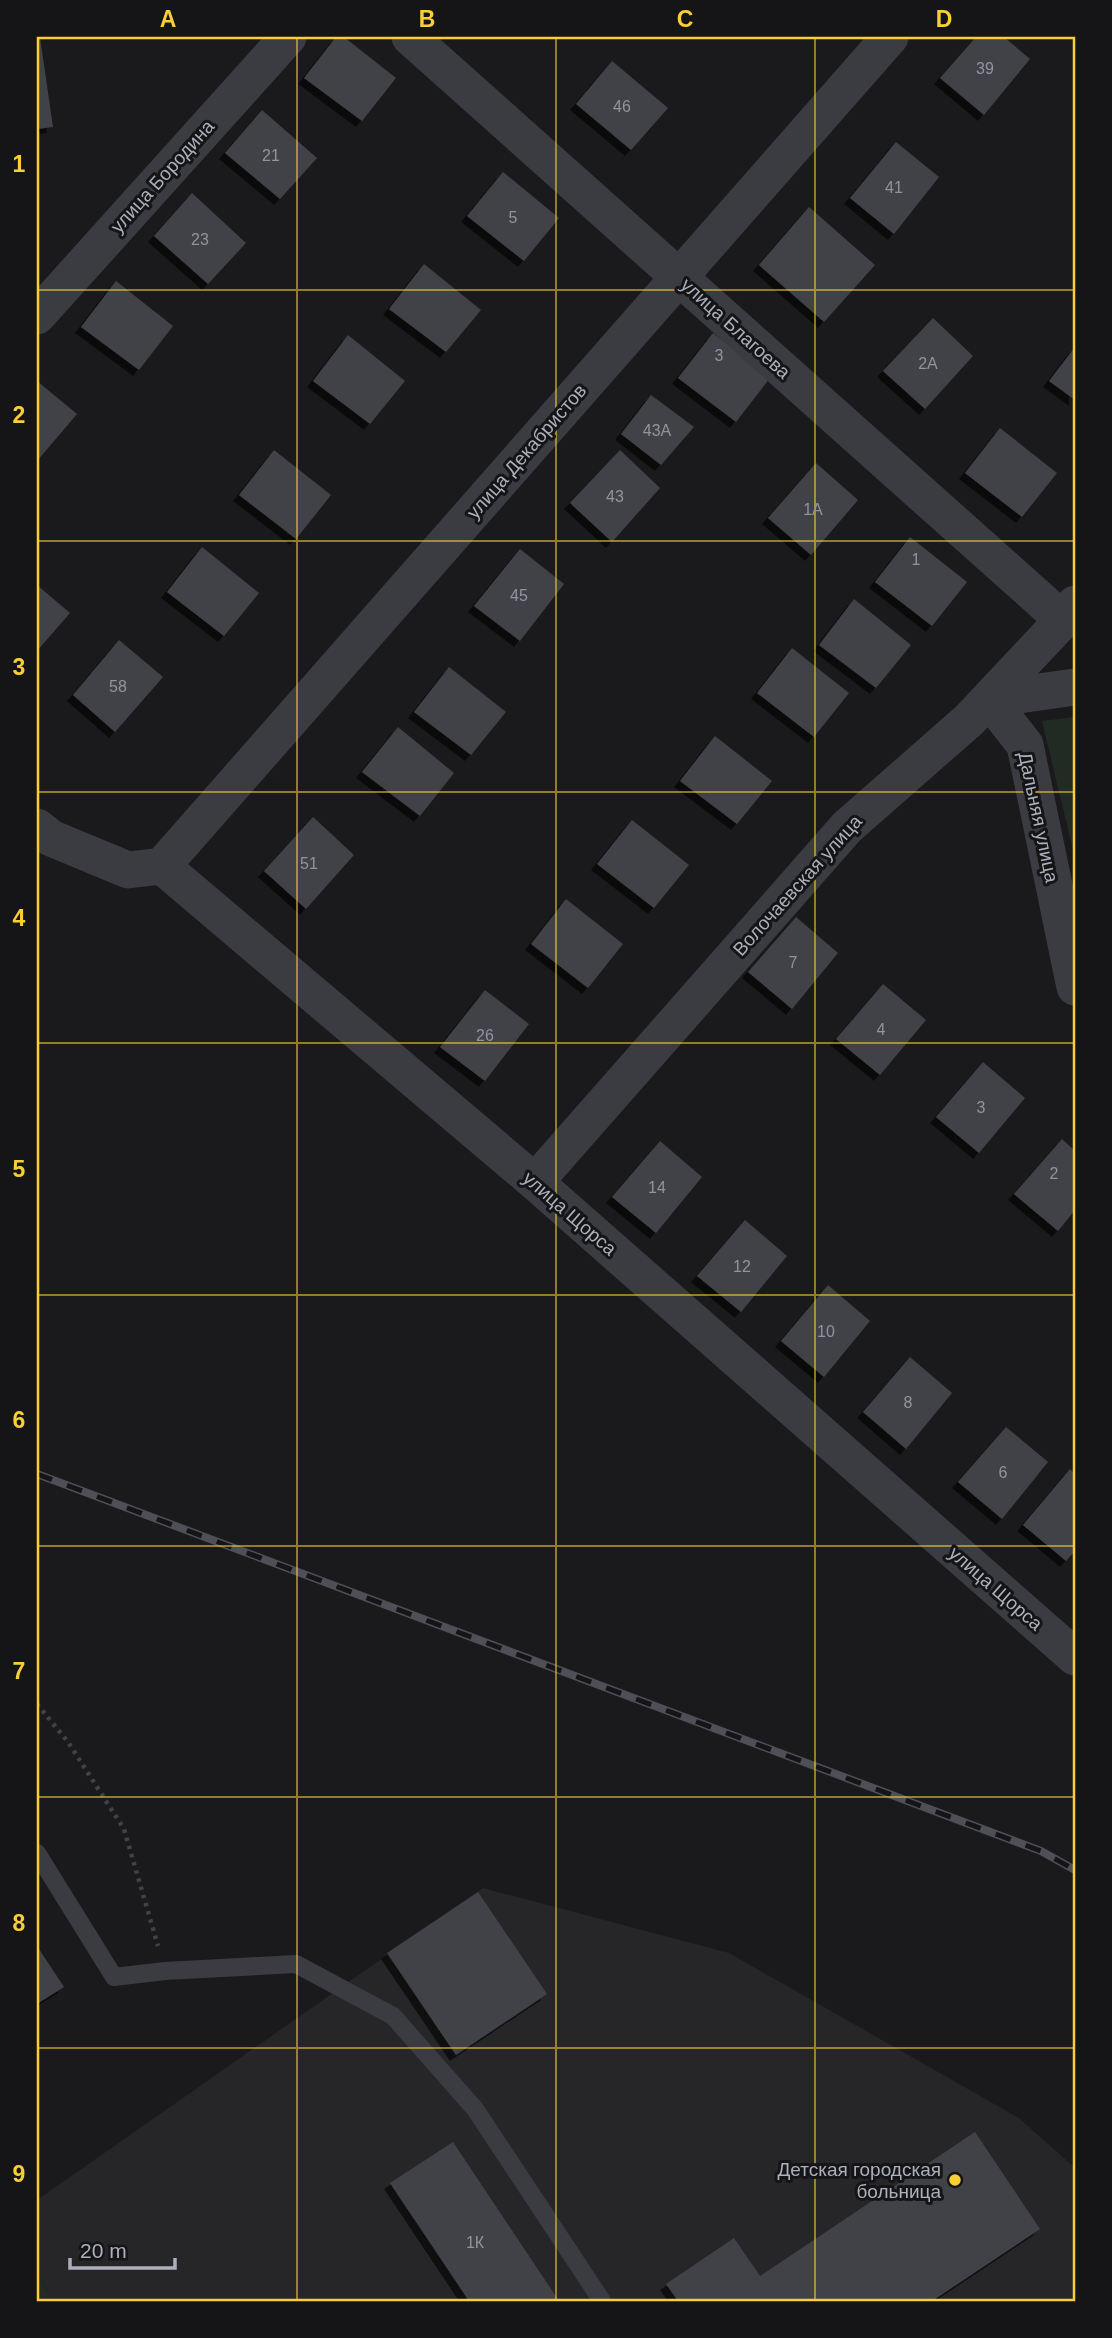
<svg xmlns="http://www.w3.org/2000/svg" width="1112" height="2338" font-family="Arial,sans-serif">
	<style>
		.built { fill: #262629 }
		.green { fill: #212b24 }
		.building { fill: #414246; filter: url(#shadow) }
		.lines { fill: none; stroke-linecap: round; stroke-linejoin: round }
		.path { stroke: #414249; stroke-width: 4.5; stroke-dasharray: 3.5 5; stroke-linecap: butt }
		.lane { stroke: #3b3b42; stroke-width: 18 }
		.street { stroke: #3b3b42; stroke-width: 37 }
		.rail-casing { stroke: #4e4f57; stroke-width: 8 }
		.rail { stroke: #151517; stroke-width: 5; stroke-dasharray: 16; stroke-linecap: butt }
		.grid { fill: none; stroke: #facf35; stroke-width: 2; stroke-opacity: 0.55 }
		.poi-dot { fill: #facf35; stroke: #151517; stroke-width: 2.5 }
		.labels { text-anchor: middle; stroke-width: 6; stroke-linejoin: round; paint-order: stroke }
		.number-label { font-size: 16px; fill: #91949e }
		.street-label { font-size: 19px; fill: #acafbc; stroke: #151517 }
		.poi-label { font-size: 19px; fill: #acafbc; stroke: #151517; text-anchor: end }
		.neatline { fill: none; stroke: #facf35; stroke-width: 2.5 }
		.grid-label { font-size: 23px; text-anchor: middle; font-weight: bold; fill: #facf35 }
	</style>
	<defs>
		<filter id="shadow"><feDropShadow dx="-6" dy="6" stdDeviation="0" flood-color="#0009"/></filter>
	</defs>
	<rect width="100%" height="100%" fill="#1a1a1c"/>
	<!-- built -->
	<path class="built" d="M483,1888L729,1953L1019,2118L1075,2168V2301H53L37,2273V2200Z"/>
	<!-- green -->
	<path class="green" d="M1075,717V859L1042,721Z
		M37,2273L53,2301H37Z"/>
	<!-- building -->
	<path class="building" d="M37,37H40L53,127L37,129Z
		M336,37H344L396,78L362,121L304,78Z
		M976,37H1004L1030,59L984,115L940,78Z
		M612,61L668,108L631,150L576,104Z
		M262,110L317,158L280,199L225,153Z
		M896,142L939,177L894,234L850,198Z
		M503,172L559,218L524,261L467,216Z
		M192,193L246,243L208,284L154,236Z
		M809,207L875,265L824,322L759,265Z
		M424,264L481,310L446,352L389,309Z
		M116,281L173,326L139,370L81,327Z
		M933,318L973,356L925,409L883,371Z
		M713,333L770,378L736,422L678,378Z
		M348,335L405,381L370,424L313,381Z
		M1075,347V400L1049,381Z
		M37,381L77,414L37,461Z
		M651,395L694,427L661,465L621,434Z
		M1000,428L1057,473L1022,517L965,473Z
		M274,450L331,495L296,539L239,495Z
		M620,450L660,488L612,542L570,503Z
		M816,463L858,500L811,555L768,518Z
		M910,537L967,582L932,626L875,582Z
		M202,547L259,593L224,636L167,592Z
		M520,549L564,584L520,641L474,606Z
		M37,585L70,613L37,651Z
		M854,599L911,645L876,688L819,645Z
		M119,640L163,677L115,732L73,695Z
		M792,648L849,693L814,737L757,693Z
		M449,667L506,712L471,755L414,712Z
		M398,727L454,773L420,816L362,772Z
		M715,736L772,781L737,824L680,781Z
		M313,817L354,855L306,909L264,871Z
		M632,820L689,865L654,908L597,864Z
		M566,899L623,944L588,988L531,944Z
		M796,917L838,953L792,1009L748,972Z
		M883,984L926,1020L880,1075L836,1039Z
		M485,990L529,1024L485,1081L440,1047Z
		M983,1062L1025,1098L979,1153L936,1117Z
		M1062,1139L1075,1151V1210L1058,1231L1014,1194Z
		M660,1141L702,1177L656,1233L612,1197Z
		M745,1220L787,1256L741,1312L697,1276Z
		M828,1285L870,1321L824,1377L781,1341Z
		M910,1357L952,1393L906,1449L863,1412Z
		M1006,1427L1048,1462L1002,1519L958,1482Z
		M1070,1469L1075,1474V1551L1066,1561L1023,1525Z
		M478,1892L547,1994L456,2055L387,1953Z
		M37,1946L64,1987L37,2004Z
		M975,2132L1040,2229L932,2301H678L666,2284L734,2238L760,2276Z
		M453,2142L559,2301H469L390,2183Z"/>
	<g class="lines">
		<!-- path -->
		<path class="path" d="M37,1704L68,1742L124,1829L158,1946"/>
		<!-- lane -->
		<path class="lane" d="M37,1853L114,1977L165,1971L296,1964L393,2016L475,2109L602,2301"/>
		<!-- street -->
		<path class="street" d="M410,37L1063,620
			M37,316L288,37
			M989,699L1025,745L1075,987
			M989,699L1075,687
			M37,827L51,838L128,870L162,866L535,1182L1075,1657
			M162,866L890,37
			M535,1182L847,827L969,720L1063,620L1075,604"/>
		<defs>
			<path id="rail" d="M37,1474L1041,1851L1075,1870"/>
		</defs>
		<!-- rail casing -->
		<use href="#rail" class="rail-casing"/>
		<!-- rail -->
		<use href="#rail" class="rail"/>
	</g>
	<!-- grid -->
	<path class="grid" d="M297,37V2301M556,37V2301M815,37V2301M37,290H1075M37,541H1075M37,792H1075M37,1043H1075M37,1295H1075M37,1546H1075M37,1797H1075M37,2048H1075"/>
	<!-- markers -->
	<circle class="poi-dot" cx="955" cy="2180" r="7"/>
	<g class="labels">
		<!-- number labels -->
		<g class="number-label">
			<text x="985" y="74">39</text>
			<text x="622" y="112">46</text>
			<text x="271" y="161">21</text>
			<text x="894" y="193">41</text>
			<text x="513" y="223">5</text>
			<text x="200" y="245">23</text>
			<text x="719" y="361">3</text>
			<text x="928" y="369">2А</text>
			<text x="657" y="436">43А</text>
			<text x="615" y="502">43</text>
			<text x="813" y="515">1А</text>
			<text x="916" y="565">1</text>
			<text x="519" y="601">45</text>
			<text x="118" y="692">58</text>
			<text x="309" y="869">51</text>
			<text x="793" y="968">7</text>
			<text x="881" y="1035">4</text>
			<text x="485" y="1041">26</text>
			<text x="981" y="1113">3</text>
			<text x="1054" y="1179">2</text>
			<text x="657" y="1193">14</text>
			<text x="742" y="1272">12</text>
			<text x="826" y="1337">10</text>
			<text x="908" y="1408">8</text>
			<text x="1003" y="1478">6</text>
			<text x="475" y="2248">1К</text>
		</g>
		<!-- street labels -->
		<g class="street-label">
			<text transform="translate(162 176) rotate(-48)" y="7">улица Бородина</text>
			<text transform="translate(736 328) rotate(42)" y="7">улица Благоева</text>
			<text transform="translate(526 451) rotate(-49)" y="7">улица Декабристов</text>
			<text transform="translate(1039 817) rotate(78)" y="7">Дальняя улица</text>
			<text transform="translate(797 885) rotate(-48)" y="7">Волочаевская улица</text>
			<text transform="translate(570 1213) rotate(41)" y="7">улица Щорса</text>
			<text transform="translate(996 1588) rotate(41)" y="7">улица Щорса</text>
		</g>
		<!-- poi labels -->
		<g class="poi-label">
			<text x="941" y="2176">Детская городская<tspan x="941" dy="22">больница</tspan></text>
		</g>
	</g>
	<!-- border -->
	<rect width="1112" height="2338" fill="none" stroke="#151517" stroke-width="77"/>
	<!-- scale -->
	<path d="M70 2258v10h105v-10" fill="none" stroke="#acafbc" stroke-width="3.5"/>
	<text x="80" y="2258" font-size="21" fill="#acafbc" stroke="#151517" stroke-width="5" paint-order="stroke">20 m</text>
	<rect x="38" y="38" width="1036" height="2262" class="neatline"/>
	<g class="grid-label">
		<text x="168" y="27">A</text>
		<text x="427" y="27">B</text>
		<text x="685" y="27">C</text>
		<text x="944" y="27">D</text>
		<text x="19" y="172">1</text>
		<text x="19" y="423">2</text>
		<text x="19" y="675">3</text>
		<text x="19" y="926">4</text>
		<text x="19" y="1177">5</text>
		<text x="19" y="1428">6</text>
		<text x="19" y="1679">7</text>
		<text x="19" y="1931">8</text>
		<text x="19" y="2182">9</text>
	</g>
</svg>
